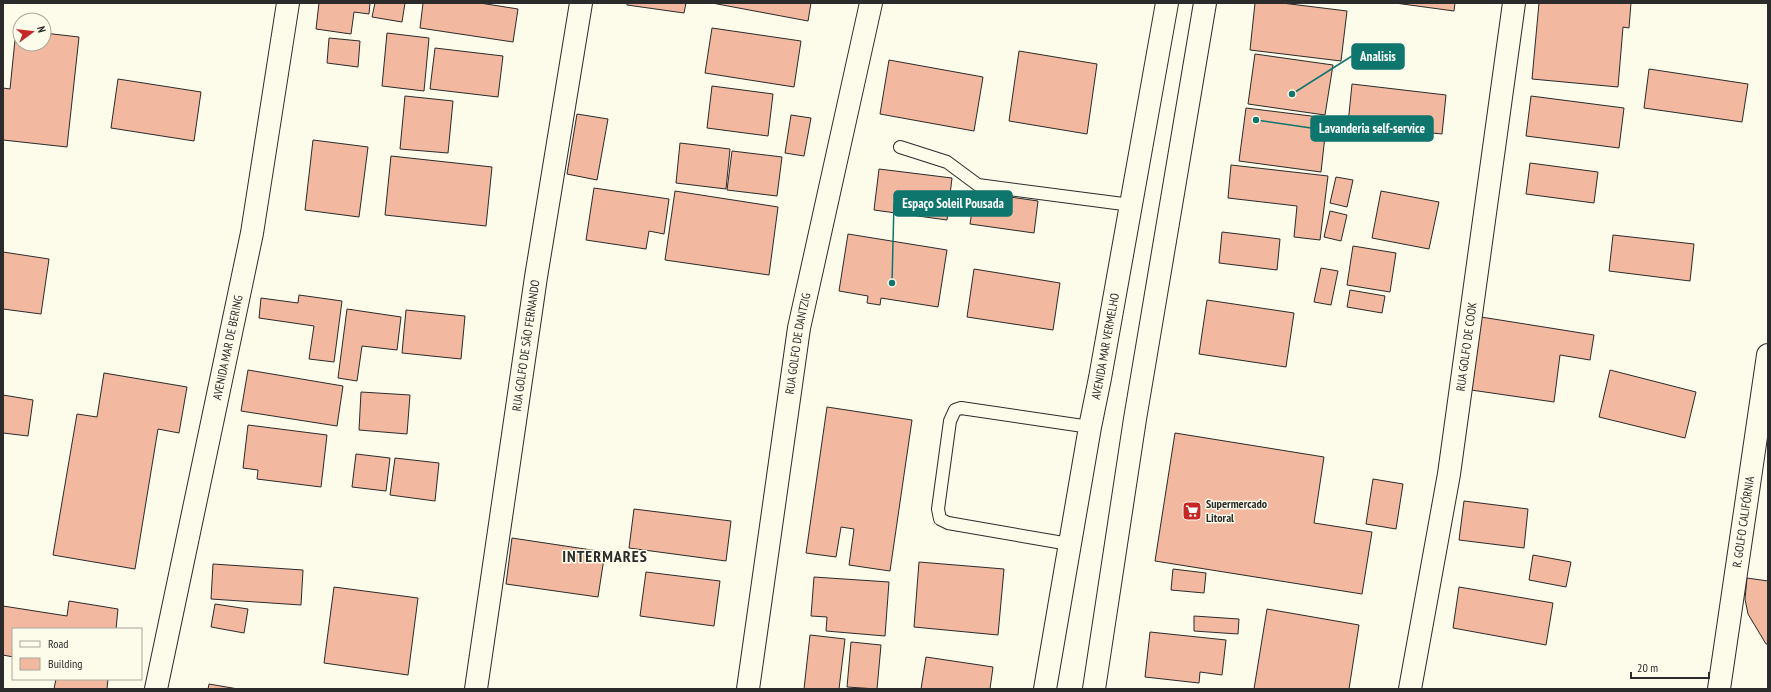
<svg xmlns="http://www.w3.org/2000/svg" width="1771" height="692" font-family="'PT Sans Narrow',sans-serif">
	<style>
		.building { fill: #f2b8a0; stroke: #2b2b2b }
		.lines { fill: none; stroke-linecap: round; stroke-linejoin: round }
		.lane-casing { stroke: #2b2b2b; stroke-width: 14 }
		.street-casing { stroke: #2b2b2b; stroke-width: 24 }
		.secondary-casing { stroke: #2b2b2b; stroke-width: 24 }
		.lane { stroke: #fdfbea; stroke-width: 12 }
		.street { stroke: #fdfbea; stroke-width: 22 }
		.secondary { stroke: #fdfbea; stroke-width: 22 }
		.labels { text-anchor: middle; stroke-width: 3; stroke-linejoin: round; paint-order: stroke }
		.street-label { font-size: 12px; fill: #2b2b2b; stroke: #fdfbea }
		.poi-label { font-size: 12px; font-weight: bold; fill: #2b2b2b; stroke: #fdfbea; text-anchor: start }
		.district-label { font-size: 16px; font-weight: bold; letter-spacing: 1px; fill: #2b2b2b; stroke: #fdfbea }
		.leader { fill: none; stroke: #0f766e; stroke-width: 1.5 }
		.callout-dot { fill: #0f766e; stroke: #fdfbea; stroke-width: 1.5 }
		.callout { fill: #0f766e; stroke: #0f766e; stroke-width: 1.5 }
		.callout-label { font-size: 13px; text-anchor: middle; font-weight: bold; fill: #fff }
	</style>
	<rect width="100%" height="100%" fill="#fdfbea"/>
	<!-- building -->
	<path class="building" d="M319,3H370L369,14L354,12L351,34L316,29Z
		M375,3H405L402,22L372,17Z
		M423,3H480L518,9L513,42L420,28Z
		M627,3H686L684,13L627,5Z
		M712,3H811L808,21Z
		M1255,3H1282L1347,11L1341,61L1250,50Z
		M1395,3H1455L1454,11Z
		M1539,3H1631L1629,28L1623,27L1618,87L1532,79Z
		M712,28L801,41L794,87L705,73Z
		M16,30L20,31V44H44V33L79,37L67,147L3,140V88L10,89Z
		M387,33L429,38L424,91L382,86Z
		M329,38L360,41L358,67L327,63Z
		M435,48L503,56L498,97L430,89Z
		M1019,51L1097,64L1087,134L1009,121Z
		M1255,54L1333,65L1325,115L1248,104Z
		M889,60L983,77L974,131L880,114Z
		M1649,69L1748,84L1742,122L1644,108Z
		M118,79L201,92L194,141L111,128Z
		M1352,84L1446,95L1442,134L1348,124Z
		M712,86L773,94L768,136L707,128Z
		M405,96L453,101L448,153L400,149Z
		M1531,96L1624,108L1619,148L1526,136Z
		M1246,108L1327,118L1321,172L1239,161Z
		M577,114L608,119L597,180L567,174Z
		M791,115L811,118L804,156L785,153Z
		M313,140L368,147L359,217L305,210Z
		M680,143L730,149L726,189L676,183Z
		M732,151L782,157L777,196L727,190Z
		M391,156L492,167L486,226L385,215Z
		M1530,163L1598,172L1594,203L1526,194Z
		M1231,165L1328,176L1320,240L1294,237L1297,206L1228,198Z
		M879,169L952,178L947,220L874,210Z
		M1336,177L1353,180L1347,207L1330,203Z
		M594,188L669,199L664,234L649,231L646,249L586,240Z
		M675,191L778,207L769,275L665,260Z
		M1381,191L1439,202L1429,249L1372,238Z
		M975,192L1038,201L1034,233L970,224Z
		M1330,211L1347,215L1341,241L1324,237Z
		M1222,232L1280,239L1277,270L1219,263Z
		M848,234L947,250L938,307L881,298L880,305L867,303L868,296L839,291Z
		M1613,235L1694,244L1690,281L1609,271Z
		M1353,246L1396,253L1390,292L1347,285Z
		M3,252L49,259L41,314L3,309Z
		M1321,268L1338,271L1331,305L1314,302Z
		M974,269L1060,283L1053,330L967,317Z
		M1350,290L1385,296L1382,313L1347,307Z
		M299,295L342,301L334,362L309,359L314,326L259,318L261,298L298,303Z
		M1207,300L1294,313L1286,367L1199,354Z
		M347,309L401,317L397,350L362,346L357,381L338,378Z
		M406,310L465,316L461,359L402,353Z
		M1481,317L1594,335L1590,360L1560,355L1554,402L1471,390Z
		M248,370L343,386L337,426L241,411Z
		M1610,370L1696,392L1685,438L1599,417Z
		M104,373L187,387L179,433L158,429L135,569L53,555L77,414L97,417Z
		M361,392L410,395L407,434L359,430Z
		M3,395L33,400L28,436L3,433Z
		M827,407L912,420L890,571L849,565L854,529L841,527L836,557L806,553Z
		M248,425L327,435L321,487L257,479L258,470L243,468Z
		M1175,433L1324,457L1314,523L1372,532L1362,594L1155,561Z
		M356,454L390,458L386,491L352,487Z
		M395,458L439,463L435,501L390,495Z
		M1373,479L1403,484L1396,529L1366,524Z
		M1464,501L1528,509L1524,548L1459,540Z
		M634,509L731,521L726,561L629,548Z
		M512,538L605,552L598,597L506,584Z
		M1533,555L1571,562L1566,587L1529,580Z
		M919,562L1004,569L998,635L914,627Z
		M213,564L303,570L301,605L211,599Z
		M1173,569L1206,573L1204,593L1171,590Z
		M646,572L720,581L714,626L640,616Z
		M814,577L889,582L885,636L826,631L827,617L811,616Z
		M1747,578L1768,581V644H1766L1748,614L1745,599Z
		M334,587L418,598L408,675L324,663Z
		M1459,587L1553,603L1546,645L1453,628Z
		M69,601L118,609L116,629H13V657L3,655V606L67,616Z
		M215,604L248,609L244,633L211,627Z
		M1267,609L1359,625L1349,689H1254Z
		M1194,616L1239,619L1238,634L1194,631Z
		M1150,632L1226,640L1222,675L1200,672L1199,683L1145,677Z
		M810,635L845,639L839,689H804Z
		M851,642L881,645L877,689L847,687Z
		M926,657L993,667L990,689H921Z
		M56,679H108L107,689H54Z
		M209,684L238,689H208Z"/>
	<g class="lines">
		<defs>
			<path id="lane" d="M900,147L947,162L978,185L1131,205
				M1069,544L948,523L940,519L938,509L950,421L955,410L961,408L1090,427"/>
			<g id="street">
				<path id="s1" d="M156,689L252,233L288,3"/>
				<path id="s2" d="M476,689L536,277L581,3"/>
				<path id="s3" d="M748,689L799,328L871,3"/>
				<path id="s4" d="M1410,689L1449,474L1514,3"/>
				<path id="s5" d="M1719,689L1768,355"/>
			</g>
			<g id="secondary">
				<path id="s6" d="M1045,689L1090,427L1100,378L1167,3"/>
				<path d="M1094,689L1135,419L1205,3"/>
			</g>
		</defs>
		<!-- lane casing -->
		<use href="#lane" class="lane-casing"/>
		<!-- street casing -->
		<use href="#street" class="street-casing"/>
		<!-- secondary casing -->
		<use href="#secondary" class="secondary-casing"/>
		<!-- lane -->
		<use href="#lane" class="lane"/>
		<!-- street -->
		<use href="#street" class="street"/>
		<!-- secondary -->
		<use href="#secondary" class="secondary"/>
	</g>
	<!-- icons -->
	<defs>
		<symbol id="supermarket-square" viewBox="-11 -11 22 22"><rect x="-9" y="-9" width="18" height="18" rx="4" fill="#c62828" stroke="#fdfbea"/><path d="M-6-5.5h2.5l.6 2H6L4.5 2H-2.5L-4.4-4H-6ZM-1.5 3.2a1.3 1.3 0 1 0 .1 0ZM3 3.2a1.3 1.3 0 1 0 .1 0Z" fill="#fff"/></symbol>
	</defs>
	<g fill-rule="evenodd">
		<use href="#supermarket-square" x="1181" y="500" width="22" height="22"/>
	</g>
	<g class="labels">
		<!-- street labels -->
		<g class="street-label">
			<text dy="4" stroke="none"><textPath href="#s3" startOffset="349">RUA GOLFO DE DANTZIG</textPath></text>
			<text dy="4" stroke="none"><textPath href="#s2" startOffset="347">RUA GOLFO DE SÃO FERNANDO</textPath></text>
			<text dy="4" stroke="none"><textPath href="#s6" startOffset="348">AVENIDA MAR VERMELHO</textPath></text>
			<text dy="4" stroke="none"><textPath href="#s1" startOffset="349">AVENIDA MAR DE BERING</textPath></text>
			<text dy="4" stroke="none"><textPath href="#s4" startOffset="347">RUA GOLFO DE COOK</textPath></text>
			<text dy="4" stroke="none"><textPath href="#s5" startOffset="169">R. GOLFO CALIFÓRNIA</textPath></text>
		</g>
		<!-- poi labels -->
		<g class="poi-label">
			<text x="1206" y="508">Supermercado<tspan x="1206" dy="14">Litoral</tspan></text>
		</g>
		<!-- district labels -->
		<g class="district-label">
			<text x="605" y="562">INTERMARES</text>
		</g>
	</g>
	<!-- callouts -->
	<path class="leader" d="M1292 94L1352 56M1256 120L1311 128M892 283L894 203"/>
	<g class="callout-dot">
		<circle cx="1292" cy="94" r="4"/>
		<circle cx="1256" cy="120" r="4"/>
		<circle cx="892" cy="283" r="4"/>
	</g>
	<g class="callout">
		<rect x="1352" y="44" width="52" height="25" rx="4"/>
		<rect x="1311" y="116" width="122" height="25" rx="4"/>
		<rect x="894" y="191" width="118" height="25" rx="4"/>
	</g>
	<g class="callout-label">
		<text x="1378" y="61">Analisis</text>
		<text x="1372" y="133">Lavanderia self-service</text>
		<text x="953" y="208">Espaço Soleil Pousada</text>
	</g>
	<!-- border -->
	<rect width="1771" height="692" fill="none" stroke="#2b2b2b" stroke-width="8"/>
	<!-- legend -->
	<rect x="12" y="628" width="130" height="52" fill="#fdfbea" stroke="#a9a89e"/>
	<rect x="20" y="641" width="20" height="6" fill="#fdfbea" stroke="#a9a89e"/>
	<text x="48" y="648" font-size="12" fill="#2b2b2b">Road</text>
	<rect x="20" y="658" width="20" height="12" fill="#f2b8a0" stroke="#a9a89e"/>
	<text x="48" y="668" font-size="12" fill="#2b2b2b">Building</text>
	<!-- north arrow -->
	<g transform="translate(32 32) rotate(75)"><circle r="19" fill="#fdfbea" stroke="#a9a89e"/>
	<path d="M0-3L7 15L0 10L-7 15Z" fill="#c62828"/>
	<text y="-6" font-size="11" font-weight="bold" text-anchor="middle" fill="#2b2b2b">N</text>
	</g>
	<!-- scale -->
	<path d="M1631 672v6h78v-6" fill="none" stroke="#2b2b2b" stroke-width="2"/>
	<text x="1637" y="672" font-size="12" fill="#2b2b2b" stroke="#fdfbea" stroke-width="3" paint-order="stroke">20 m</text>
</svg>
